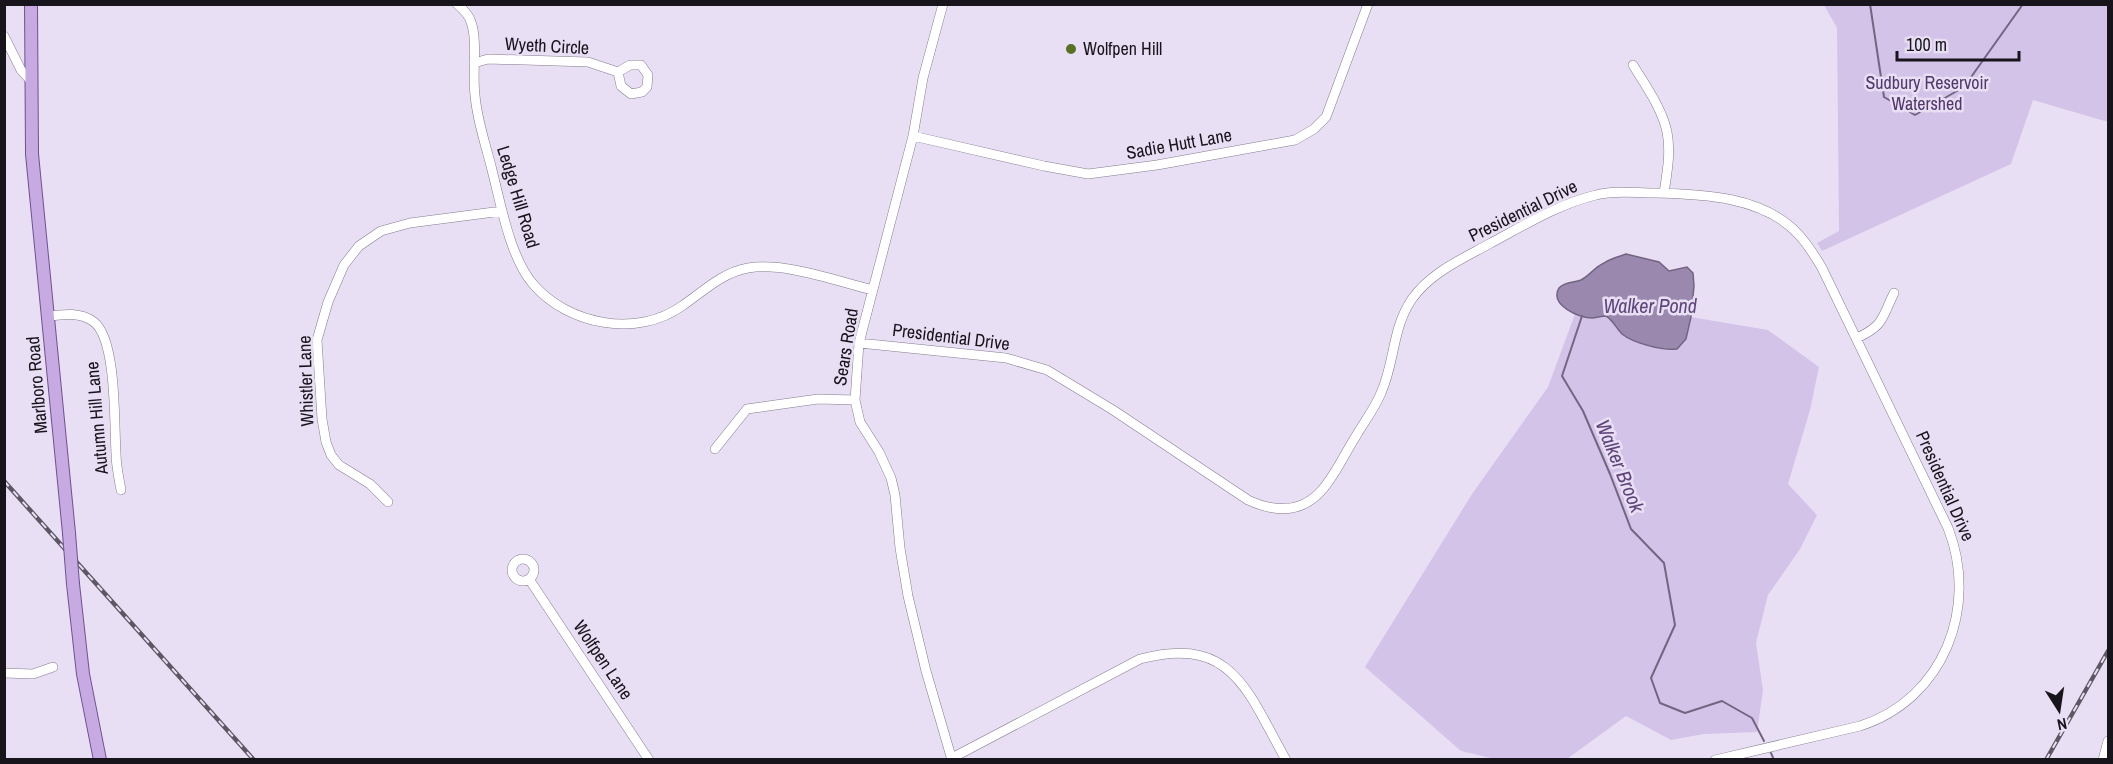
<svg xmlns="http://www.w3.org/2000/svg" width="2113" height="764" font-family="'Archivo Narrow',sans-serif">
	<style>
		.green { fill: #d4c3e8 }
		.water { fill: #9a88ae; stroke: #736582; stroke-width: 1.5 }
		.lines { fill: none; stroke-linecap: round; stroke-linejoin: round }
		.stream { stroke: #736582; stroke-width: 2 }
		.minor-casing { stroke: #847b8e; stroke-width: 10 }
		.major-casing { stroke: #70518f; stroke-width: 14 }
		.minor { stroke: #fff; stroke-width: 9 }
		.major { stroke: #c6aae1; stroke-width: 12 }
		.rail-casing { stroke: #5d5764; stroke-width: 4.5 }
		.rail { stroke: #e9dff4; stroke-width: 2; stroke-dasharray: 7; stroke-linecap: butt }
		.major-bridge-casing { stroke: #70518f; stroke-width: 14; stroke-linecap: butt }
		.major-bridge { stroke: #c6aae1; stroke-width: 12 }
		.poi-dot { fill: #577124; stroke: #e9dff4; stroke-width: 2 }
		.labels { text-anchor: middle; stroke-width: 5; stroke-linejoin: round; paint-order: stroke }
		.street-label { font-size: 18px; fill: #18141c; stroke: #e9dff4 }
		.poi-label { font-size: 18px; fill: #18141c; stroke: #e9dff4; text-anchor: start }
		.park-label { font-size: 18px; fill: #51376a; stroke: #e9dff4 }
		.water-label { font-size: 20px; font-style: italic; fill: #5f4579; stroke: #e9dff4 }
	</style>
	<rect width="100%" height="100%" fill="#e9dff4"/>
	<!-- green -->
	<path class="green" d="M1824,5H2108V122L2033,100L2011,164L1822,251L1817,243L1839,231L1837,28Z
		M1575,314L1591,318L1606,316L1611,319L1616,327L1643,345L1686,339L1691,317L1768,330L1819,367L1810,410L1788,484L1817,515L1800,549L1768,595L1756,643L1763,690L1757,732L1704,734L1671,740L1626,716L1567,759H1495L1461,751L1365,667L1472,494L1548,387Z"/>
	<!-- water -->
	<path class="water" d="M1626,254L1659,262L1669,271L1687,267L1693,273L1694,286L1691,317L1686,339L1677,349C1663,351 1633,343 1622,334C1616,328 1613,320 1606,316C1601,316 1596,318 1592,318C1579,318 1549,305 1559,288C1565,281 1574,283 1581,280C1589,276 1595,267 1604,263C1610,259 1618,257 1626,254Z"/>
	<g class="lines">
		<!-- stream -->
		<path class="stream" d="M1870,4L1884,97L1915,115L1964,87L2023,4
			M1582,316L1562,376L1583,411L1610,474L1631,529L1664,563L1675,625L1651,678L1660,703L1685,713L1722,701L1752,718L1764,741
			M1771,753L1774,760"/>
		<defs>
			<path id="minor" d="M457,4C463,9 469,15 471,22C478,41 472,74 475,95C477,121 486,145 492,170C501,205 510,257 533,284C568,325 637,338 682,306C704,291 721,273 748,268C785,262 836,281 873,290
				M943,4L923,78L913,136L859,343L855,400L860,422L879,452L891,478L895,495L900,548L908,596L926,671L952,760
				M4,36L21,70L31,81
				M474,63L488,59L588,62L618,72L621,86L631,94L642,92L647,87L648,75L641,65H630L618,72
				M1633,65C1645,85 1662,108 1667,132C1671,152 1667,173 1664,193
				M913,136L1044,166L1088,174L1157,165L1295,140L1314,129L1326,117L1368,4
				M49,316C64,314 81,312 94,322C117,340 114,424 116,453C116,466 119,478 121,490
				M1857,338C1885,325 1882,317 1894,293
				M859,343L1006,358L1047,370L1113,410L1248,500C1274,512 1301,514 1322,490C1336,474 1345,453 1356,436C1364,422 1375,408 1381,393C1395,362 1392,328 1412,299C1430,273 1462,259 1489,244C1523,226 1558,204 1596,195C1614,190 1635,193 1654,193C1702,194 1764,196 1799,235C1808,245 1815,256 1822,268L1948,528C1979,607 1944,699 1860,726L1715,760
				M715,449L747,409L818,399L855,400
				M388,502L370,484L339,465L331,455L326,442L322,419L317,340L328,302L344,265L359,246L381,231L410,223L502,211
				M512 570a11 11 0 1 1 22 0a11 11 0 1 1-22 0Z
				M529,579L649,760
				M4,673L33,674L53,667
				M952,758L1140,659C1233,634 1248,693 1286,760
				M2103,760L2108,741"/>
			<path id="major" d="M31,4L32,154L69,533
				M73,584L83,674L100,760"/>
		</defs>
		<!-- minor casing -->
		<use href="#minor" class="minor-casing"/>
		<!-- major casing -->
		<use href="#major" class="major-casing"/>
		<!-- minor -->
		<use href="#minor" class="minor"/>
		<!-- major -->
		<use href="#major" class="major"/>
		<defs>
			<path id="rail" d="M4,481L254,760
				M2046,760L2108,651"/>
		</defs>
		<!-- rail casing -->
		<use href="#rail" class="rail-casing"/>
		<!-- rail -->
		<use href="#rail" class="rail"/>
		<defs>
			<path id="major-bridge" d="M69,533L73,584"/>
		</defs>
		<!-- major-bridge casing -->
		<use href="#major-bridge" class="major-bridge-casing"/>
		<!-- major-bridge -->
		<use href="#major-bridge" class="major-bridge"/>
	</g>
	<!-- markers -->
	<circle class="poi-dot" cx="1071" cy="49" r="6"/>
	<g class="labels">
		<!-- street labels -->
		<g class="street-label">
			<text transform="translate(547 46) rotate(3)" y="6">Wyeth Circle</text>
			<text transform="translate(1179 144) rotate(-10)" y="6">Sadie Hutt Lane</text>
			<text transform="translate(518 197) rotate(73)" y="6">Ledge Hill Road</text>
			<text transform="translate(1523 211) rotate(-26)" y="6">Presidential Drive</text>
			<text transform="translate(951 337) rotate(7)" y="6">Presidential Drive</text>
			<text transform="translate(846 347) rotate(-81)" y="6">Sears Road</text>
			<text transform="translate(306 381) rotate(-92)" y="6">Whistler Lane</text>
			<text transform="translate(37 385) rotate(-95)" y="6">Marlboro Road</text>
			<text transform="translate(97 418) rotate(-95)" y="6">Autumn Hill Lane</text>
			<text transform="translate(1945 486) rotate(66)" y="6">Presidential Drive</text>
			<text transform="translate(603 660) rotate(56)" y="6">Wolfpen Lane</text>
		</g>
		<!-- poi labels -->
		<g class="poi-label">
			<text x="1083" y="55">Wolfpen Hill</text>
		</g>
		<!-- park labels -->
		<g class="park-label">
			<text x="1927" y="89">Sudbury Reservoir<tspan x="1927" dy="21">Watershed</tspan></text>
		</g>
		<!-- water labels -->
		<g class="water-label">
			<text x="1650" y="313">Walker Pond</text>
			<text transform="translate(1620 466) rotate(68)" y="7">Walker Brook</text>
		</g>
	</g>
	<!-- border -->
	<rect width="2113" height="764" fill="none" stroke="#18141c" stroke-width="12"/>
	<!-- north arrow -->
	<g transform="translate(2059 710) rotate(168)" stroke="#e9dff4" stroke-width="4.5" paint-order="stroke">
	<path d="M0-4.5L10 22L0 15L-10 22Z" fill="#18141c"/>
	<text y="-9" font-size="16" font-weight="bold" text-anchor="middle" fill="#18141c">N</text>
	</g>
	<!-- scale -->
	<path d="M1897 51v9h122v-9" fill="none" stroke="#18141c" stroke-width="3"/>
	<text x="1906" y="51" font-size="18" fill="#18141c" stroke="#e9dff4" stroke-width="4.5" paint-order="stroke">100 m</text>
</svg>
